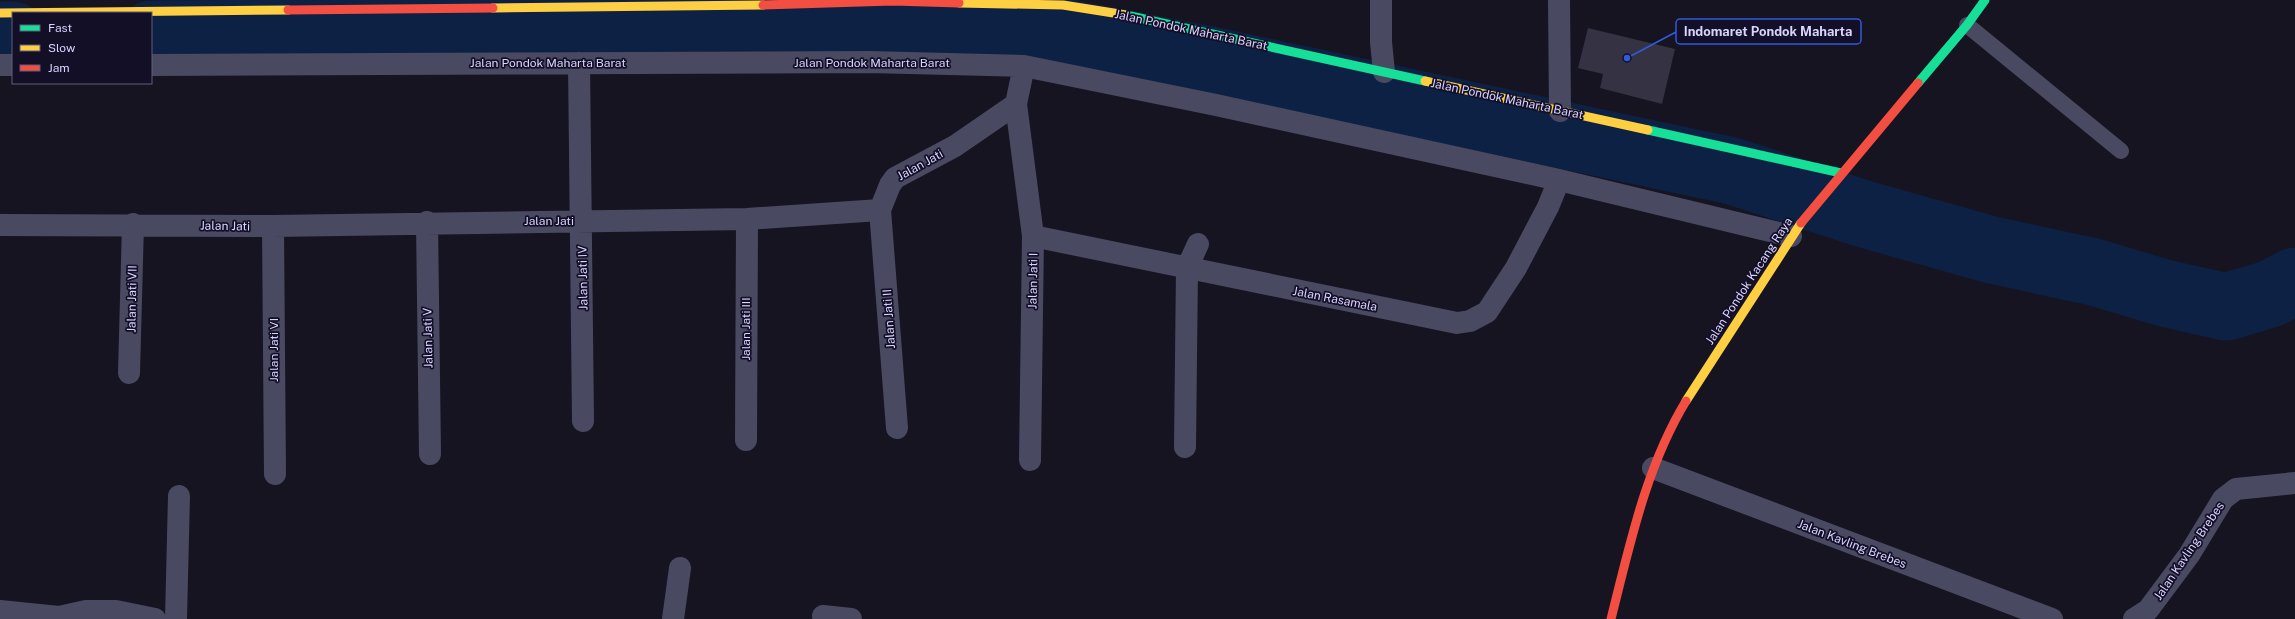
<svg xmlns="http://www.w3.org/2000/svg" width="2295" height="619" font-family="'Public Sans',sans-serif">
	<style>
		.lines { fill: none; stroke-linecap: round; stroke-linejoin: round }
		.river { stroke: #0d2144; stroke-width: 67 }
		.building { fill: #343243 }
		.lane { stroke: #4a4962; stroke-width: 16 }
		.street { stroke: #4a4962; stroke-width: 22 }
		.fast { stroke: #16e098; stroke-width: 9 }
		.slow { stroke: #ffcf43; stroke-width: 9 }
		.jam { stroke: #f24e42; stroke-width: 9 }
		.labels { text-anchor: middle; stroke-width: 3.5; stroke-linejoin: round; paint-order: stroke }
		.street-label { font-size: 12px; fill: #d9d4ff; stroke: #130f26 }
		.leader { fill: none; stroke: #305bdc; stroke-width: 1.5 }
		.callout-dot { fill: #305bdc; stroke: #130f26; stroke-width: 1.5 }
		.callout { fill: #130f26; stroke: #305bdc; stroke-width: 1.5 }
		.callout-label { font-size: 13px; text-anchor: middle; font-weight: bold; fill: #d9d4ff }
	</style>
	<rect width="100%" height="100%" fill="#161421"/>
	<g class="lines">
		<!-- river -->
		<path class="river" d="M151,34L1042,28L1210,60L1732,171L1864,214L1992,250L2094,272L2164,293L2226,307L2270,294L2295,281
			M0,35H13"/>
	</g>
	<!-- building -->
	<path class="building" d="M1588,28L1675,49L1662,104L1600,88L1603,74L1578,68Z"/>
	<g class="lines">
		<!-- lane -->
		<path class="lane" d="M1967,25L2121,151"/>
		<!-- street -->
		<path class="street" d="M1381,0V42L1384,72
			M1559,0L1560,111
			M579,63L583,421
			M0,65H13
			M151,65L869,62L1024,66L1216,105L1559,180L1791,236
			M1016,104L1033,236L1030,460
			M427,222L430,454
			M0,225L273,226L747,219L880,210
			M273,226L275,474
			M1033,236L1457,323L1470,321L1487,312L1516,268L1548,207L1559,180
			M129,373L133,224
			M897,428L880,210L890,185L895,178L955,146L1016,104L1024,66
			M746,440L747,219
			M1185,447L1187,268L1198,244
			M1653,468L2052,619
			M0,611L59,617L86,611H116L155,619
			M823,616L851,619
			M176,619L179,496
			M673,619L680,568
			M2134,619L2148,610L2189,555L2223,499L2236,489L2295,483"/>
		<!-- fast -->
		<path class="fast" d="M1126,15L1425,81
			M1918,83L1967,25L1985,0
			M1648,130L1841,173"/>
		<!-- slow -->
		<path class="slow" d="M959,3L1063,5L1126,15
			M493,8L763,5
			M0,13L288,10
			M1425,81L1648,130
			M1686,401L1801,223"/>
		<!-- jam -->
		<path class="jam" d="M763,5L893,1L959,3
			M288,10L493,8
			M1801,223L1918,83
			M1611,619C1630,544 1646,467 1686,401"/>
	</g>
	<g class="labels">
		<!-- street labels -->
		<g class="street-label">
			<text transform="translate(1191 30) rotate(12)" y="4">Jalan Pondok Maharta Barat</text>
			<text x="548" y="67">Jalan Pondok Maharta Barat</text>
			<text x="872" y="67">Jalan Pondok Maharta Barat</text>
			<text transform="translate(1507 99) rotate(12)" y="4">Jalan Pondok Maharta Barat</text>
			<text transform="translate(920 165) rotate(-29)" y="4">Jalan Jati</text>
			<text x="549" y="225">Jalan Jati</text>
			<text transform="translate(225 226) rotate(1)" y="4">Jalan Jati</text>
			<text transform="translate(583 278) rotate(-91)" y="4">Jalan Jati IV</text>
			<text transform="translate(1033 281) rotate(-89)" y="4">Jalan Jati I</text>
			<text transform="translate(1749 281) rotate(-57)" y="4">Jalan Pondok Kacang Raya</text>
			<text transform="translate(132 299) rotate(-89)" y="4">Jalan Jati VII</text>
			<text transform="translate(1335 299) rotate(11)" y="4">Jalan Rasamala</text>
			<text transform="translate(889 319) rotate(-94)" y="4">Jalan Jati II</text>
			<text transform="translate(746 329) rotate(-90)" y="4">Jalan Jati III</text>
			<text transform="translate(428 338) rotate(-91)" y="4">Jalan Jati V</text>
			<text transform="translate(274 350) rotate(-90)" y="4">Jalan Jati VI</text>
			<text transform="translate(1852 544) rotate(21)" y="4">Jalan Kavling Brebes</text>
			<text transform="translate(2189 551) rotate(-56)" y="4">Jalan Kavling Brebes</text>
		</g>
	</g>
	<!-- callouts -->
	<path class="leader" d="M1627 58L1676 32"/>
	<circle class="callout-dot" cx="1627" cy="58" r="4"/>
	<rect class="callout" x="1676" y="19" width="185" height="25" rx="4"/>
	<g class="callout-label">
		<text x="1768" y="36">Indomaret Pondok Maharta</text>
	</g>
	<!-- legend -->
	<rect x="12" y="12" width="140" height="72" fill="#130f26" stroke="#625e7d"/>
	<rect x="20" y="25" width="20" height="6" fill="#16e098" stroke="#625e7d"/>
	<text x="48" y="32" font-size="12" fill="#d9d4ff">Fast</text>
	<rect x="20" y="45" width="20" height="6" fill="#ffcf43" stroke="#625e7d"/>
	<text x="48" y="52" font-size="12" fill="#d9d4ff">Slow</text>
	<rect x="20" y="65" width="20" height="6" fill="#f24e42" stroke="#625e7d"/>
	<text x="48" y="72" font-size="12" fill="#d9d4ff">Jam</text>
</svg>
